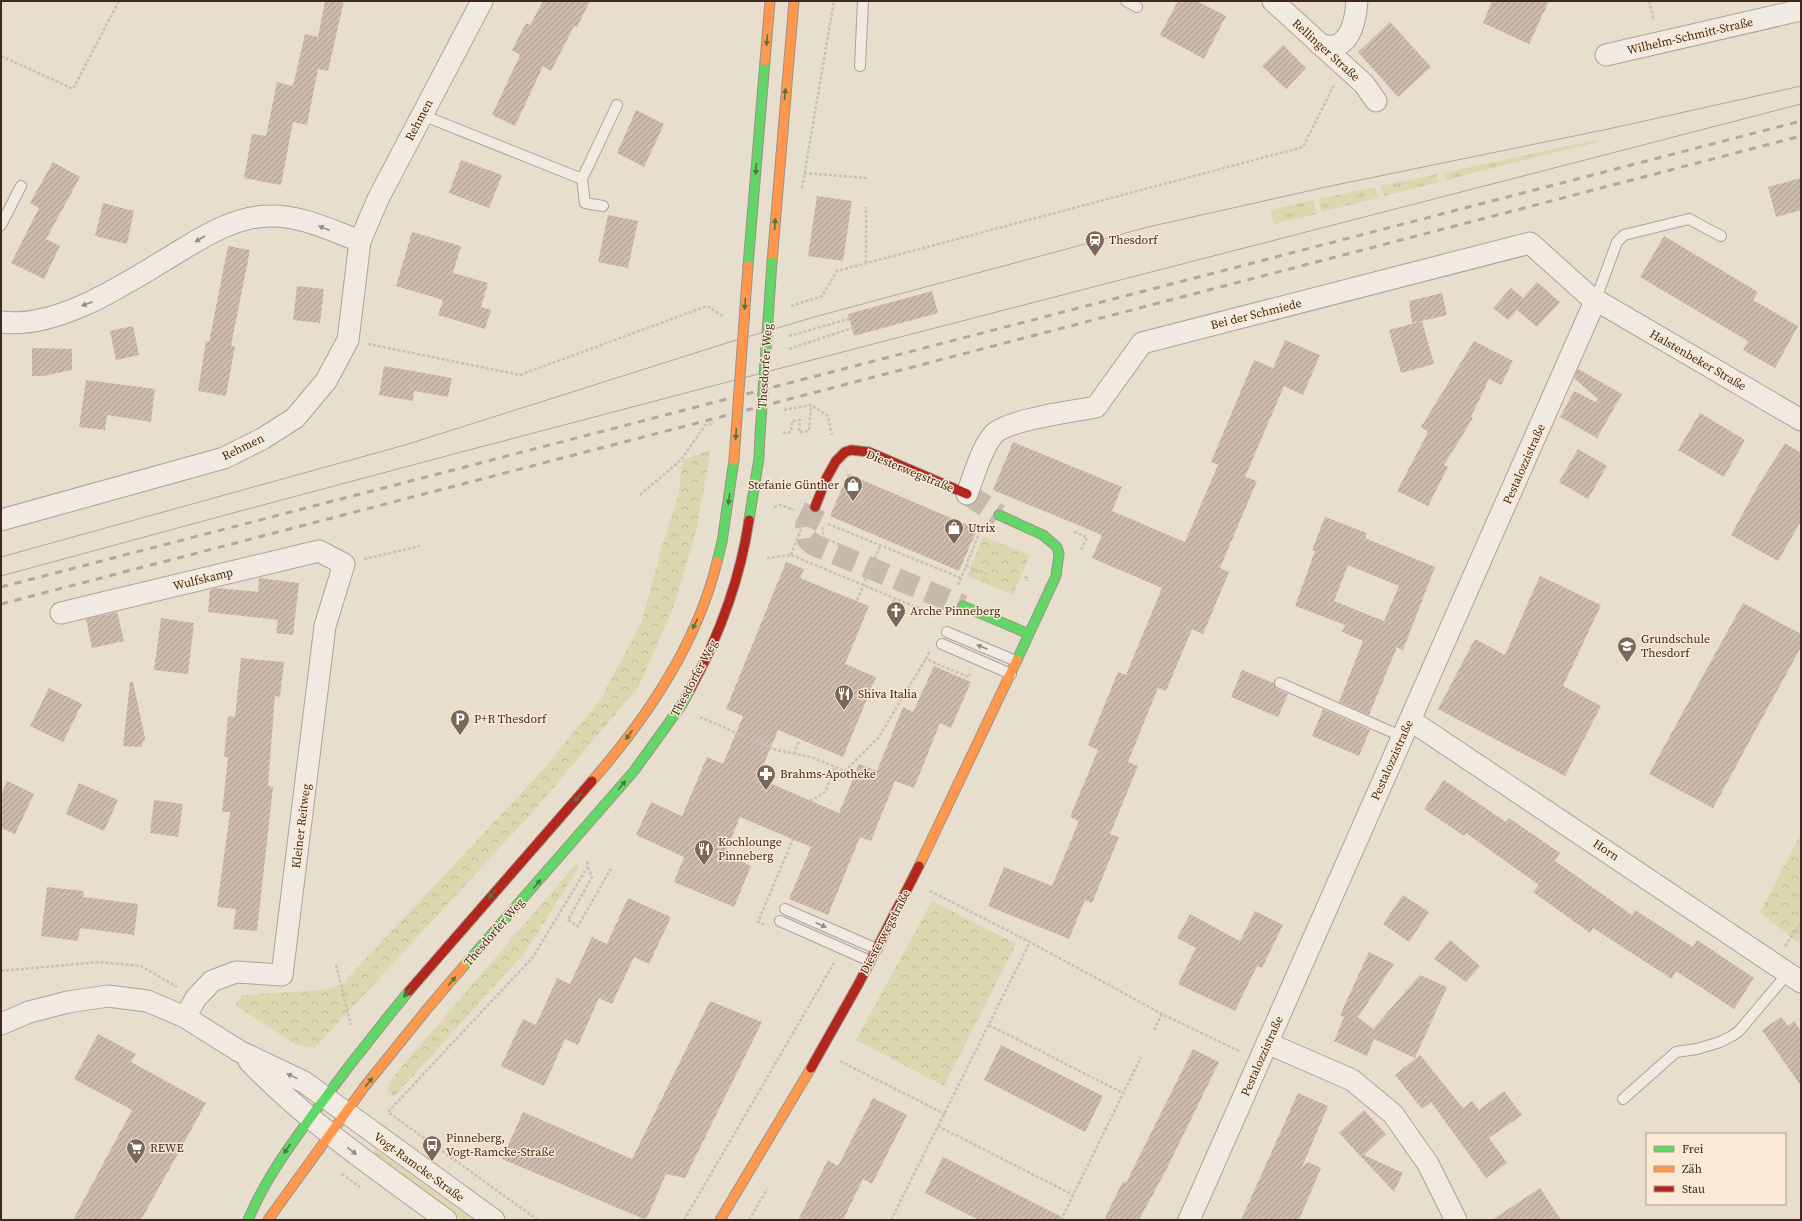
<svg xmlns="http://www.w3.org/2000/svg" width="1802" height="1221" font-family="'Source Serif 4',serif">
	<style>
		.grass { fill: url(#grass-tufts) }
		.forest { fill: url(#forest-crowns) }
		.building { fill: url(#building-hatch); fill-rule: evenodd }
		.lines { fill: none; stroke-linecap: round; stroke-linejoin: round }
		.secondary-tunnel { stroke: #c6baab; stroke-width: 22; stroke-dasharray: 22 11; stroke-linecap: butt }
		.lane-casing { stroke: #aea398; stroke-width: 12 }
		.street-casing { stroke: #aea398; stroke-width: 23 }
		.fast-casing { stroke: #9e9287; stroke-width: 11 }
		.slow-casing { stroke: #9e9287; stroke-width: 11 }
		.jam-casing { stroke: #9e9287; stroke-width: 11 }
		.path { stroke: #c9c0b8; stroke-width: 2.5; stroke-dasharray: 3 2; stroke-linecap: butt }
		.lane { stroke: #f0eae2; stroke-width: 10 }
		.street { stroke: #f0eae2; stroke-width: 21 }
		.fast { stroke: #63d668; stroke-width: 9 }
		.slow { stroke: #ff974d; stroke-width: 9 }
		.jam { stroke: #b3261e; stroke-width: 9 }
		.tram { stroke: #b0a8a1; stroke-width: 1 }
		.rail { stroke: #b0a8a1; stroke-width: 3; stroke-dasharray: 7 7; stroke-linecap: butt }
		.fast-bridge-casing { stroke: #9e9287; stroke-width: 11; stroke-linecap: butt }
		.slow-bridge-casing { stroke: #9e9287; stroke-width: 11; stroke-linecap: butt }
		.fast-bridge { stroke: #63d668; stroke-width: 9 }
		.slow-bridge { stroke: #ff974d; stroke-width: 9 }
		.oneway { fill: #4f773f }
		.oneway2 { fill: #988a80 }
		.labels { text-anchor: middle; stroke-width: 3; stroke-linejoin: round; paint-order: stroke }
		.street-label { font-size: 12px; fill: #3f291d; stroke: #faead5 }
		.poi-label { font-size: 12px; fill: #3f291d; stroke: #faead5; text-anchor: start }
	</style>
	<defs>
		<pattern id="grass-tufts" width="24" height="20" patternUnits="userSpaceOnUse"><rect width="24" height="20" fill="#ddd7af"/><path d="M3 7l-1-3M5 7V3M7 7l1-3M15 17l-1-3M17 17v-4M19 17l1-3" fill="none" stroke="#bfb996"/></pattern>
		<pattern id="forest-crowns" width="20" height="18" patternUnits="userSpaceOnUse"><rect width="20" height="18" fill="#ddd7af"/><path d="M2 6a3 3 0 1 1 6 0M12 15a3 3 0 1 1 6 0" fill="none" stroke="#bfb996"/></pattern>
		<pattern id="building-hatch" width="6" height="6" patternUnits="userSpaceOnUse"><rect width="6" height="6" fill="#cdbbaf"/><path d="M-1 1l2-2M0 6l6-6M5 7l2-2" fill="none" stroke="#a8988e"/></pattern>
	</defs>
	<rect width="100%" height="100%" fill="#e8dece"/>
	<!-- grass -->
	<path class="grass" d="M1596,140L1597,142L1446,180L1443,173Z
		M1437,174L1439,182L1384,196L1381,186Z
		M1375,187L1378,198L1322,212L1318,199Z
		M1313,200L1317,214L1274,224L1270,210Z
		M376,1149L472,1219L474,1220H463L371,1154Z"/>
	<!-- forest -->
	<path class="forest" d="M711,450L696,532L673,608L639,686L531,814L315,1048L296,1045L235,1005L242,995L322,990L341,985L542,771L600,700L642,621L661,550L679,493L682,460Z
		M983,536L1030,555L1013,595L967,576Z
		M1801,834V938L1798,943L1760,912Z
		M576,864L579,867L526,951L394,1097L387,1091L391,1079Z
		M932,901L1016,944L944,1086L856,1040Z"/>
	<!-- building -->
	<path class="building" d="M325,1H344L328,71L318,69L307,125L293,122L281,185L244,178L252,134L266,136L277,82L293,86L305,34L318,37Z
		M543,1H590L577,27L574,26L551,71L543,66L515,126L492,115L520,55L512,50L526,23L530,25Z
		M1178,1H1197L1226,16L1204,59L1160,35Z
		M1492,1H1549L1529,44L1483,23Z
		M1390,22L1431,67L1398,97L1358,52Z
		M1283,45L1306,68L1286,89L1262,66Z
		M636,110L664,124L644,167L617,153Z
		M461,160L502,175L489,208L449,193Z
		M53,162L80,177L46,239L60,246L44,279L11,263L39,208L30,203Z
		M1801,178V210L1776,217L1768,187Z
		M817,196L852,201L843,261L808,256Z
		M103,203L134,211L127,244L95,236Z
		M608,215L638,221L628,268L598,262Z
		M412,232L461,246L453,273L488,283L481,307L491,310L485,329L438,315L443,300L396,286Z
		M1664,236L1758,292L1753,300L1798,326L1775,368L1743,350L1748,341L1640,277Z
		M228,246L250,250L231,346H235L226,396L198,391L206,341L209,342Z
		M1537,282L1560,302L1537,327L1517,310L1508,320L1493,308L1511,288L1523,298Z
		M297,286L324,289L320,323L293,320Z
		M932,291L938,313L854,336L848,314Z
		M1442,293L1447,315L1422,321L1434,364L1401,373L1389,330L1422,321L1412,323L1409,301Z
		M133,326L139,355L116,360L110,331Z
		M1285,340L1320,355L1303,395L1284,386L1245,477L1257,481L1220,568L1229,572L1203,634L1192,629L1166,691L1158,688L1128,762L1138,766L1110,834L1119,837L1092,903L1085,900L1069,939L988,906L1004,867L1052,886L1079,821L1070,817L1098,750L1088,745L1118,672L1126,675L1162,588L1092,558L1102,535L993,490L1013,442L1122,487L1112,511L1185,542L1218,465L1211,462L1254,360L1273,368Z
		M1474,341L1513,361L1501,385L1489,379L1471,417L1473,418L1444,465L1448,467L1428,506L1397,491L1428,432L1421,427Z
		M32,348L72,349V370L43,376H32Z
		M384,366L452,378L448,397L414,391L413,401L379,395Z
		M1578,369L1622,394L1597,438L1560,417L1574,391L1596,402L1598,399L1574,378Z
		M86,380L155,389L151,422L107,415L105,430L79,427Z
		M1700,413L1745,440L1724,477L1678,450Z
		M1785,443L1801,453V521L1778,561L1731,535L1758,486Z
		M1578,449L1607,466L1588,499L1559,482Z
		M848,474L977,529L959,571L830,516Z
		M1325,517L1367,533L1365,538L1435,567L1403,650L1397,647L1369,715L1339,702L1363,641L1342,632L1345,625L1295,606L1315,551L1312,550ZM1348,565L1399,586L1384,621L1334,601Z
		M786,562L804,569L800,578L869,606L845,664L876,677L843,757L778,730L758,778L839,813L859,764L877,771L903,707L913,712L934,666L971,682L951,728L940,723L914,788L895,781L871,841L860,837L828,915L789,899L811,847L740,817L725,853L751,866L734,907L674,882L684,857L636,835L651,802L682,816L707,757L723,764L743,716L726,709Z
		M1540,576L1601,605L1563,686L1601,706L1565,776L1438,709L1475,639L1505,655Z
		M259,578L299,583L293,635L276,633L278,620L208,612L210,590L217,588L258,592Z
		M1743,603L1801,634V647L1713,808L1649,774Z
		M117,612L124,641L92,648L86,619Z
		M161,618L194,623L188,674L154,670Z
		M241,658L284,662L280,697L275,696L268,786L273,787L257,931L233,929L236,909L217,907L230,812H222L228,757H224L228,716L235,717Z
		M1242,670L1274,683L1277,689L1288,694L1278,717L1231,697Z
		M130,682H133L145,738L141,747L123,746Z
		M49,688L82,704L63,742L30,726Z
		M1323,709L1370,730L1359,756L1312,736Z
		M1444,780L1506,822L1509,818L1560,853L1555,861L1632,915L1635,910L1693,947L1697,940L1754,978L1734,1009L1676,971L1672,979L1593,928L1590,933L1533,892L1539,885L1466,833L1464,836L1424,809Z
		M7,781L34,794L15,834L1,828V795Z
		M79,783L118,800L104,831L66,814Z
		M154,800L183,804L178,837L150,833Z
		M47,887L84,891L83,897L138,904L134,935L80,928L78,941L41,936Z
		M1403,895L1429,912L1409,942L1383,924Z
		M628,898L671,917L649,964L634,957L612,1004L599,998L578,1045L565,1039L544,1086L501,1066L523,1019L536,1025L557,978L570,984L592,937L607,944Z
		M1255,911L1283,925L1262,968L1257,966L1235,1011L1178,984L1196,948L1177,938L1190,914L1240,941Z
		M1450,940L1480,966L1466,982L1434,959Z
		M1369,952L1394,964L1358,1017L1373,1029L1420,975L1447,987L1415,1058L1374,1039L1367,1056L1334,1041L1344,1017L1340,1015Z
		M710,1001L762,1022L685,1178L666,1174L646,1220L502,1159L523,1112L632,1159Z
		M1781,1017L1788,1026L1794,1021L1801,1031V1086L1762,1030Z
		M98,1034L136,1054L131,1062L206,1103L141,1220H73L132,1110L74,1079Z
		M1001,1045L1103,1096L1085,1132L984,1080Z
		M1193,1049L1219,1062L1166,1170L1139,1220H1104L1123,1181L1126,1183Z
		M1420,1055L1463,1108L1472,1101L1479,1110L1504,1091L1522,1115L1489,1138L1507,1163L1486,1178L1431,1102L1422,1109L1395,1075Z
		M1298,1093L1328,1106L1302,1167L1308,1162L1321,1168L1299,1220H1241Z
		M873,1098L907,1115L872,1184L863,1179L843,1220H798L828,1160L838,1166Z
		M1364,1110L1386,1134L1364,1155L1403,1173L1394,1192L1339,1133Z
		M943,1157L1068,1220H979L925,1193Z
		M1540,1188L1561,1220H1492Z"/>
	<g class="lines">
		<!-- secondary-tunnel -->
		<path class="secondary-tunnel" d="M967,494L999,515
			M815,507L806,526L808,540L814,545L963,606"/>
		<defs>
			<path id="lane" d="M1126,1L1137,7
				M860,66L863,1
				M422,115L582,179
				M603,206L585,203L582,179L617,105
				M1,225L21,186
				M1596,299L1617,242L1624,235L1689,219L1721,236
				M947,632L1016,661
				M942,644L1011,674
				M1280,683L1403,737
				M785,909L877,949
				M780,921L870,961
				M1623,1099L1676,1052L1697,1049L1720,1042L1732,1036L1739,1031L1788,973"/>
			<path id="street" d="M1273,1L1364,84L1376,101
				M1319,44C1323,45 1330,47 1334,46C1352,42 1356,16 1357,1
				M1606,55L1801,10
				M1,322C61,330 134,278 183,249C209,233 239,216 270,216C301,215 332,231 360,241
				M967,494C974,476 981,449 993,435C1005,420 1075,411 1096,407L1142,343L1530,243L1589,296L1801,420
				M1,520L224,458L262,439L295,418L326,381L348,340L360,241L378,199L482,1
				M61,613L319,551L344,564L325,626L282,975L236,972L212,981L196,998L185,1017
				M1410,720L1801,982
				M1,1024L29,1012L68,1002L108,996L147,1001L185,1017L239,1051L304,1082L494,1220
				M1267,1043L1352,1080L1393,1114L1428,1164L1456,1220
				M249,1061C307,1122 378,1170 446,1220
				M1189,1220L1596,299"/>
			<path id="fast" d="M748,266L765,61
				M999,515L1043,535L1057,547L1059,554L1056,576L1017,660
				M749,520L759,458L760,435
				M717,562L722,542L734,460
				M963,606L1029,634
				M463,967L634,771L683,703L691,688
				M248,1220C266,1178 287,1150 313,1114C344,1072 376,1031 409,991"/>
			<path id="slow" d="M765,61L770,1
				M772,262L794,1
				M592,781C647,718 697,644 717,562
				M919,866L1017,660
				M268,1220L365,1086L428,1008L463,967
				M720,1220L811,1068"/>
			<path id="jam" d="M815,507L827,477L836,461L845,452L851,450L869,452L967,494
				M691,688C720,634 740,581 749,520
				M409,991L592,781
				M811,1068L859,983L919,866"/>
		</defs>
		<!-- lane casing -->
		<use href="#lane" class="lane-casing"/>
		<!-- street casing -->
		<use href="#street" class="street-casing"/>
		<!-- fast casing -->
		<use href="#fast" class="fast-casing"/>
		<!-- slow casing -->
		<use href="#slow" class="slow-casing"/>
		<!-- jam casing -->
		<use href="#jam" class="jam-casing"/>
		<!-- path -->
		<path class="path" d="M1649,1L1654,21
			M1,56L73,89L119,1
			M804,173L866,178
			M802,188L834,1
			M866,263V207
			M791,306L822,296L837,271L1303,147L1334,85
			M789,336L852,318
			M368,344L520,375L707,306L723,316
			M789,349L855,327
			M784,410L811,405L828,416L832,435
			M783,433L791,432L792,421L800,420L799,432L809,431L811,406
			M640,495L681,460L705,425L714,423
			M774,507L781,505L794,510
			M828,524L961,578
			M822,527L824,538L855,551
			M1074,532L1087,537L1081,550
			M791,555L803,524
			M767,558L791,555L940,617
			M364,559L420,546
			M966,566L987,574
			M1025,577L1028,579L1027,581
			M958,585L981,529
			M857,600L880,546
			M893,603L895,599
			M929,652L926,659L968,677L970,674
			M700,717L776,750L811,757L845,771L878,738L926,659
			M794,754L799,741
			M810,801L825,792L835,767
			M588,867L592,877L568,920L578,926L612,867
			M930,891L1030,942L1162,1014L1239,1051
			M764,925L758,922L793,839
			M1785,946L1801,923
			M336,965L351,1025
			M1,971L99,962L141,966L177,987
			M989,1025L1123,1093
			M1154,1030L1162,1014
			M840,1061L945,1114
			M938,1126L1073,1195
			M342,1174L360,1187
			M538,1220L388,1112L533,957L588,866L587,860
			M684,1220L834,963
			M749,1220L767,1189
			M891,1220L1030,942
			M1061,1220L1141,1057"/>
		<!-- lane -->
		<use href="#lane" class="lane"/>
		<!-- street -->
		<use href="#street" class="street"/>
		<!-- fast -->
		<use href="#fast" class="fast"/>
		<!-- slow -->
		<use href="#slow" class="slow"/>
		<!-- jam -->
		<use href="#jam" class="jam"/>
		<!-- tram -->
		<path class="tram" d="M1,557L405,445L733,341L818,316L1148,227L1326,187L1613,128L1801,86
			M1,576C599,412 1201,260 1801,104"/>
		<!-- rail -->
		<path class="rail" d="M1,587L1801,121
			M1,604L1801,136"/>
		<defs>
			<path id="fast-bridge" d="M760,435L772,262"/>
			<path id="slow-bridge" d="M734,460L748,266"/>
		</defs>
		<!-- fast-bridge casing -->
		<use href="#fast-bridge" class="fast-bridge-casing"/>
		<!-- slow-bridge casing -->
		<use href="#slow-bridge" class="slow-bridge-casing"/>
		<!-- fast-bridge -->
		<use href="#fast-bridge" class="fast-bridge"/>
		<!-- slow-bridge -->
		<use href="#slow-bridge" class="slow-bridge"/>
	</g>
	<!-- one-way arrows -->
	<defs><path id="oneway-solid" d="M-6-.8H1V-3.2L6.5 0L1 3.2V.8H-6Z"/></defs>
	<g class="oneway">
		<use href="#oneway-solid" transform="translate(767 40) rotate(95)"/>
		<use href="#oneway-solid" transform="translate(785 94) rotate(-85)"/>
		<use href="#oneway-solid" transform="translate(756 169) rotate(95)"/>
		<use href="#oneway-solid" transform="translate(775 224) rotate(-86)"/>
		<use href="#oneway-solid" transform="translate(745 304) rotate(94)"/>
		<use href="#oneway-solid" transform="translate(736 434) rotate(94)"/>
		<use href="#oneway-solid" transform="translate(729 499) rotate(98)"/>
		<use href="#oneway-solid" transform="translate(695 624) rotate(117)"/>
		<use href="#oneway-solid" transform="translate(629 735) rotate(126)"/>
		<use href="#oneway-solid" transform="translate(622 785) rotate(-50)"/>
		<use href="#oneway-solid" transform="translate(578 797) rotate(131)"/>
		<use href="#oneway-solid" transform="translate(537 884) rotate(-49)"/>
		<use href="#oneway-solid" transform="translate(492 894) rotate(131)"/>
		<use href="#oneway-solid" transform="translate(452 981) rotate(-49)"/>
		<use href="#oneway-solid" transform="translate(407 993) rotate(129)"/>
		<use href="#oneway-solid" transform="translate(369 1082) rotate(-51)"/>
		<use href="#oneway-solid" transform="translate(287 1149) rotate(125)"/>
	</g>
	<g class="oneway2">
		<use href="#oneway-solid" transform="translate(324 228) rotate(-159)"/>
		<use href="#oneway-solid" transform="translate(200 239) rotate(149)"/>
		<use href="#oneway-solid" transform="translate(87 304) rotate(159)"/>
		<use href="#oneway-solid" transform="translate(982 647) rotate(-157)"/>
		<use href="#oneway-solid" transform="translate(821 925) rotate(24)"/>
		<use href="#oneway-solid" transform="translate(292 1076) rotate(-154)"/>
		<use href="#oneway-solid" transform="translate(352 1151) rotate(38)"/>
	</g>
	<!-- icons -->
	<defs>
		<symbol id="station-pin" viewBox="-11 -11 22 30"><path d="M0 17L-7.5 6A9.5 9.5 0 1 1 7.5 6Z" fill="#7a685b" stroke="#faead5"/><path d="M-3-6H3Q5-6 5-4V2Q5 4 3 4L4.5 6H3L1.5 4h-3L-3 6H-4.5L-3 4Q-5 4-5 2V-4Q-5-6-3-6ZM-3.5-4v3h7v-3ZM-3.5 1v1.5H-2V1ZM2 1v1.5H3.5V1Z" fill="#fff"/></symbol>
		<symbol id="shop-pin" viewBox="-11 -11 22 30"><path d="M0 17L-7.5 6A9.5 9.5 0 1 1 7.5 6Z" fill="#7a685b" stroke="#faead5"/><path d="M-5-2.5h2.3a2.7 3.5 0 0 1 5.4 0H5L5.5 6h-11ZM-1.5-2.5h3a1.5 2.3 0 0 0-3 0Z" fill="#fff"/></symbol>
		<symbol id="church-pin" viewBox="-11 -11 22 30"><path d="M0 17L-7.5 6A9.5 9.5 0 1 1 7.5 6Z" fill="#7a685b" stroke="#faead5"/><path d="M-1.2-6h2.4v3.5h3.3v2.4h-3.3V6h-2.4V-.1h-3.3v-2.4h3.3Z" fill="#fff"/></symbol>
		<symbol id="school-pin" viewBox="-11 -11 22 30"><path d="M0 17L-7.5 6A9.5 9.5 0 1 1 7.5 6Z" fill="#7a685b" stroke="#faead5"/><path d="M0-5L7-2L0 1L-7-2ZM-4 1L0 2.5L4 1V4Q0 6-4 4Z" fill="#fff"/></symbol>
		<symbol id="restaurant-pin" viewBox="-11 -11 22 30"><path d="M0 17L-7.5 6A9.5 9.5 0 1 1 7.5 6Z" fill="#7a685b" stroke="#faead5"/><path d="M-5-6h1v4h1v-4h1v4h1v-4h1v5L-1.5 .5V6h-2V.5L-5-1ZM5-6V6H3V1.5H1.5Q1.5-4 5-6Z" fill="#fff"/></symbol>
		<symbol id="parking-pin" viewBox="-11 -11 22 30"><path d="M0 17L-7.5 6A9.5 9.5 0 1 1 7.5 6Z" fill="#7a685b" stroke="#faead5"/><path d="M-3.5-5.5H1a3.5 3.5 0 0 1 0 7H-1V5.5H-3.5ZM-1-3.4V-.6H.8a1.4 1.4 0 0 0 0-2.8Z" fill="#fff"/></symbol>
		<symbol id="pharmacy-pin" viewBox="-11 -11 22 30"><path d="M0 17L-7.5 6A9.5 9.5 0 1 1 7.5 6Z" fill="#7a685b" stroke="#faead5"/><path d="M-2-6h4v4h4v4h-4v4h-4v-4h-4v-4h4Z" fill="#fff"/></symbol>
		<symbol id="bus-pin" viewBox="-11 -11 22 30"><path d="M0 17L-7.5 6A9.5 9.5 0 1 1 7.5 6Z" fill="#7a685b" stroke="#faead5"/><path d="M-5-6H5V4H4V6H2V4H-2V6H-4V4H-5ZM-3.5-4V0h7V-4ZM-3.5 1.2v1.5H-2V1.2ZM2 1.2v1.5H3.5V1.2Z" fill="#fff"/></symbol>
		<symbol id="supermarket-pin" viewBox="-11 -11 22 30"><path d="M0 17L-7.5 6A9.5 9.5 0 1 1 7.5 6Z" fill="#7a685b" stroke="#faead5"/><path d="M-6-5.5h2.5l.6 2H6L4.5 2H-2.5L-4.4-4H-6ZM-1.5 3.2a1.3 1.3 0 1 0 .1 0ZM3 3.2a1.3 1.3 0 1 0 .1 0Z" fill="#fff"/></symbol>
	</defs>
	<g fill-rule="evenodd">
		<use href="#station-pin" x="1084" y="229" width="22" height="30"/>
		<use href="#shop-pin" x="842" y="474" width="22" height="30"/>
		<use href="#shop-pin" x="943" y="517" width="22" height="30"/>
		<use href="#church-pin" x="885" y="600" width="22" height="30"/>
		<use href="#school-pin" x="1616" y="635" width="22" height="30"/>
		<use href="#restaurant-pin" x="833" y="683" width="22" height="30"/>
		<use href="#parking-pin" x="449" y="708" width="22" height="30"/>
		<use href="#pharmacy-pin" x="755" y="763" width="22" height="30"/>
		<use href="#restaurant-pin" x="693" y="838" width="22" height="30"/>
		<use href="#bus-pin" x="421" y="1134" width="22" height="30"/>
		<use href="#supermarket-pin" x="125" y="1137" width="22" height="30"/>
	</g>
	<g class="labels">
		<!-- street labels -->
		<g class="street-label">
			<text transform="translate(1690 36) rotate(-13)" y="4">Wilhelm-Schmitt-Straße</text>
			<text transform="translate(1326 50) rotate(42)" y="4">Rellinger Straße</text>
			<text transform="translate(419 120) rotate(-62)" y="4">Rehmen</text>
			<text transform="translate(1256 314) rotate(-14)" y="4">Bei der Schmiede</text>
			<text transform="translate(1698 360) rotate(30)" y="4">Halstenbeker Straße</text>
			<text transform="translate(765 366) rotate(-86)" y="4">Thesdorfer Weg</text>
			<text transform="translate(243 447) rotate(-26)" y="4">Rehmen</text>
			<text transform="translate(1524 464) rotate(-66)" y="4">Pestalozzistraße</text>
			<text transform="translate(910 471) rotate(22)" y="4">Diesterwegstraße</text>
			<text transform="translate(203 579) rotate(-14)" y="4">Wulfskamp</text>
			<text transform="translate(694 678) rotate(-62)" y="4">Thesdorfer Weg</text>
			<text transform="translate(1392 760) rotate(-66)" y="4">Pestalozzistraße</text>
			<text transform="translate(301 826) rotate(-83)" y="4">Kleiner Reitweg</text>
			<text transform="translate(1606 850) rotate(34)" y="4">Horn</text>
			<text transform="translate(494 932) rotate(-49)" y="4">Thesdorfer Weg</text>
			<text transform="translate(885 932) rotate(-62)" y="4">Diesterwegstraße</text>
			<text transform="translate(1262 1056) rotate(-66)" y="4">Pestalozzistraße</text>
			<text transform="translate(419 1167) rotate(36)" y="4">Vogt-Ramcke-Straße</text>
		</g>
		<!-- poi labels -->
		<g class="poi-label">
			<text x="1109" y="244">Thesdorf</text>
			<text x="839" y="489" text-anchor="end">Stefanie Günther</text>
			<text x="968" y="532">Utrix</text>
			<text x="910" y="615">Arche Pinneberg</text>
			<text x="1641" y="643">Grundschule<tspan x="1641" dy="14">Thesdorf</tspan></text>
			<text x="858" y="698">Shiva Italia</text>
			<text x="474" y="723">P+R Thesdorf</text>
			<text x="780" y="778">Brahms-Apotheke</text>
			<text x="718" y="846">Kochlounge<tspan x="718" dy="14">Pinneberg</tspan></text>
			<text x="446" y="1142">Pinneberg,<tspan x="446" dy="14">Vogt-Ramcke-Straße</tspan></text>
			<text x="150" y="1152">REWE</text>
		</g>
	</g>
	<!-- border -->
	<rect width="1802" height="1221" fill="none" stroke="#3f291d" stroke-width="4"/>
	<!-- legend -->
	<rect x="1646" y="1133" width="140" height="72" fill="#faead5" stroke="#af9d8b"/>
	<rect x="1654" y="1146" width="20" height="6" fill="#63d668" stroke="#af9d8b"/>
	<text x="1682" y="1153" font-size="12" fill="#3f291d">Frei</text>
	<rect x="1654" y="1166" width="20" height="6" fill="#ff974d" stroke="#af9d8b"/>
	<text x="1682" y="1173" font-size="12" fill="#3f291d">Zäh</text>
	<rect x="1654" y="1186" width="20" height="6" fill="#b3261e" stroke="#af9d8b"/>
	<text x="1682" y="1193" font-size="12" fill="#3f291d">Stau</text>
</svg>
